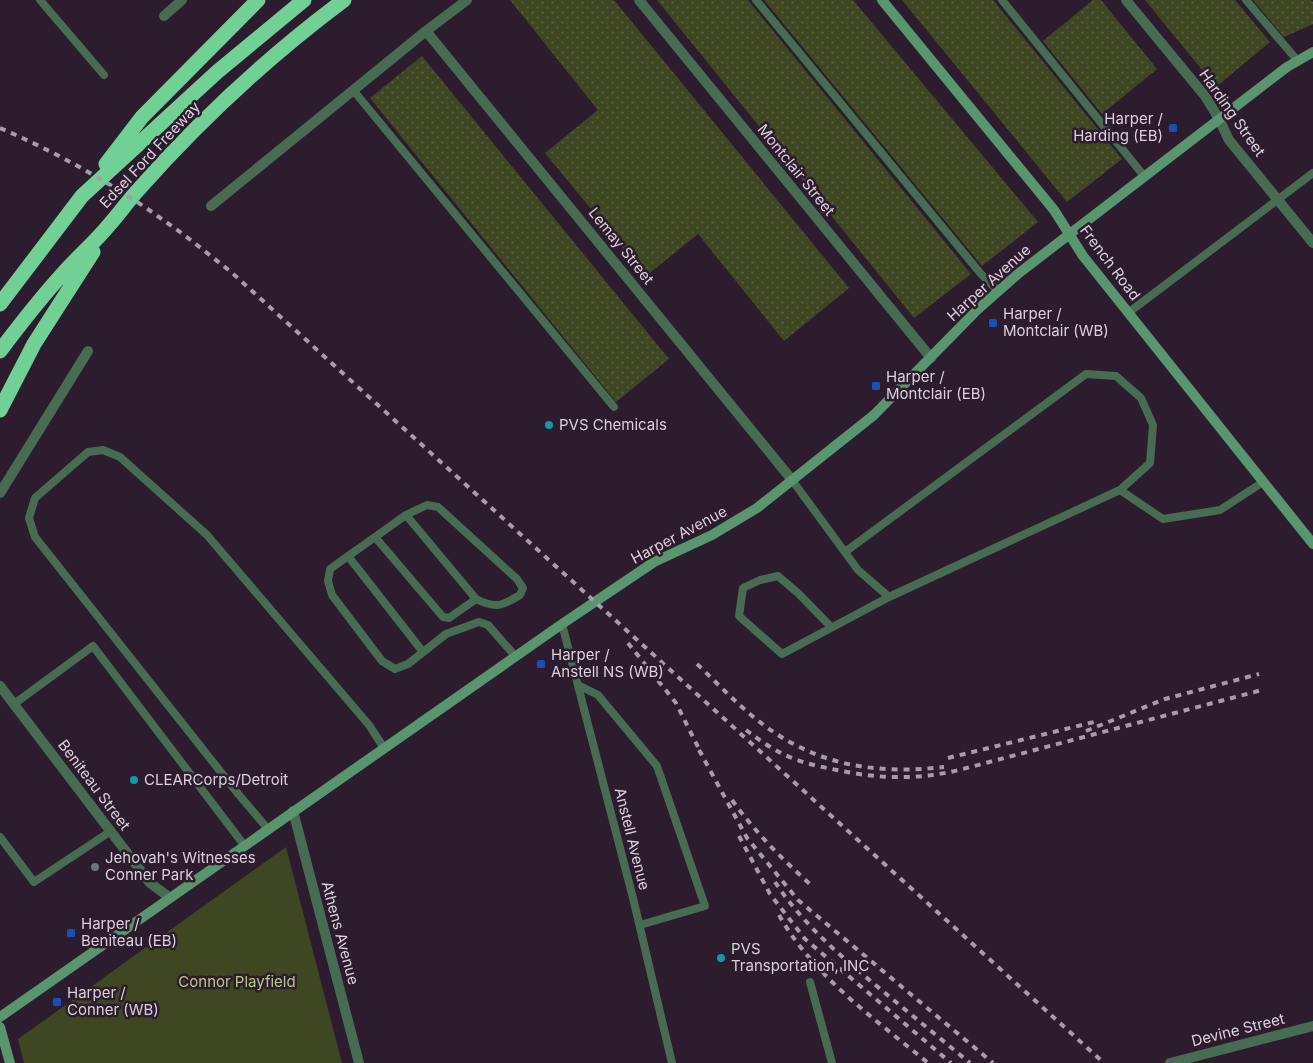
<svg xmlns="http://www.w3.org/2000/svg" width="1313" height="1063" font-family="Inter,sans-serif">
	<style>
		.grass { fill: url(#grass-dots) }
		.green { fill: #3e4722 }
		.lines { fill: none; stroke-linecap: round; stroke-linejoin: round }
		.lane { stroke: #476c53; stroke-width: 8 }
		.street { stroke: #476c53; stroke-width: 10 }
		.secondary { stroke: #59956e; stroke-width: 10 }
		.highway { stroke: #71d194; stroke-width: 15 }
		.rail { stroke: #a99caa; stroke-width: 4; stroke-dasharray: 6 6; stroke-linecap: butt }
		.transit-dot { fill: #1a4fb4; stroke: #2d1c2e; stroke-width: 2 }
		.culture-dot { fill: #0f9aa8; stroke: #2d1c2e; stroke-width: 2 }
		.worship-dot { fill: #6b7280; stroke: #2d1c2e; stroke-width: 2 }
		.labels { text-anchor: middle; stroke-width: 5; stroke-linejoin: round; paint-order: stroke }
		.street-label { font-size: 15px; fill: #dbd0dc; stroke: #2d1c2e }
		.poi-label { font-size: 15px; fill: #dbd0dc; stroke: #2d1c2e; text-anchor: start }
		.park-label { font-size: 15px; fill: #b7c880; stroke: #2d1c2e }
	</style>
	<defs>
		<pattern id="grass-dots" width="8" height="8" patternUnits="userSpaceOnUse" patternTransform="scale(1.25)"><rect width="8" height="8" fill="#3e4722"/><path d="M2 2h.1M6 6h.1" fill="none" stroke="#596042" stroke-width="1.8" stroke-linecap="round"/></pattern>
	</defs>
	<rect width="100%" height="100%" fill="#2d1c2e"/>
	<!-- grass -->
	<path class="grass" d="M510,0H614L849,288L784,341L698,234L646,276L545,153L598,110Z
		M657,0H748L971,274L914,318Z
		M764,0H853L1038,222L982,266Z
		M902,0H993L1122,159L1067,202Z
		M1093,0H1101L1157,69L1102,114L1043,41Z
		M1145,0H1235L1270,42L1216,87Z
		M1253,0H1311L1313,2V24L1284,37Z
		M422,56L669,359L616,402L370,98Z"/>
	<!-- green -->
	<path class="green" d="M286,847L342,1063H24L18,1039Z"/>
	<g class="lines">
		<!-- lane -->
		<path class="lane" d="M40,0L104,75
			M756,0L981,274L998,291
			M1002,0L1144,176
			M1246,0L1297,60
			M353,90L614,407
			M1128,313L1313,173
			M792,480L858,570L889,597L1120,490L1163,519L1220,510L1263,482
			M406,515L476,599C496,609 502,606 520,595L523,588L517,579L438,507L427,505L406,515L330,569L328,581L332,595L382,661L395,669L408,664L446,634L479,622L488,625L515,656
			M375,537L443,617L449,618L476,599
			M845,552L1086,374L1116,376L1141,398L1153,425L1150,463L1120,490
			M348,556L423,652
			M562,624L633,898L672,1063
			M831,627L799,594L778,576L760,580L743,588L739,616L782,654L889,597
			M578,685L598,695L657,766L705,906L640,925
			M14,704L93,646L244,845
			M268,829L239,795L35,537L29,518L35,498L88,452L103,450L120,457L207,535L369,725L384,748
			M0,837L34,882L111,831
			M810,982L832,1063"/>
		<!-- street -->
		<path class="street" d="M639,0L931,358
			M1126,0L1205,96L1219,119L1229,140L1313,243
			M164,16L182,0
			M426,31L792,480
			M211,206L426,31L467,0
			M0,493L88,351
			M0,686L150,883L169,897
			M293,811L359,1063
			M1170,1063L1313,1026"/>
		<!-- secondary -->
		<path class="secondary" d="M882,0L1054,210L1083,256L1313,544
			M0,1017L562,624L654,562L712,535L757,508L874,415L977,310L1019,273L1287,67L1313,52
			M0,1027L10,1063"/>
		<!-- highway -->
		<path class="highway" d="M106,164L142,117L258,0
			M0,304L82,196L217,72L304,0
			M0,351C21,323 43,295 67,269C81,254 96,241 109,225C119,214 128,201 138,190C200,120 269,56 344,0
			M0,410L34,344L93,252"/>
		<!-- rail -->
		<path class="rail" d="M0,128C58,153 115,185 166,222C188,237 209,255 230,271L1104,1063
			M628,643L676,703L702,755
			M697,664C717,683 736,703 756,719C813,765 873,775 944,767
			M746,730C760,741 775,751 792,758C806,764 822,767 837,770C879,779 917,780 959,770L1262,690
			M1086,731L1165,699L1259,674
			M699,750L747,838L798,900L993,1063
			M948,758L1094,722
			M732,800C755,832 782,859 811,885
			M739,836L770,894L805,939L951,1063
			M775,882C804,926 845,960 885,993C913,1016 942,1040 970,1063
			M779,915C814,977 874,1018 928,1063"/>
	</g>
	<!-- markers -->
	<g class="transit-dot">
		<rect x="1168" y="123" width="10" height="10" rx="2.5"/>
		<rect x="988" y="318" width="10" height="10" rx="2.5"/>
		<rect x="871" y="381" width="10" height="10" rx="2.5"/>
		<rect x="536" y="659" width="10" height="10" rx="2.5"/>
		<rect x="66" y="928" width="10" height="10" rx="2.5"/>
		<rect x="52" y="997" width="10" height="10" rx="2.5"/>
	</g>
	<g class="culture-dot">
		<circle cx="549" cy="425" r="5"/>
		<circle cx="134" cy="780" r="5"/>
		<circle cx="721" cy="958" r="5"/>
	</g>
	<circle class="worship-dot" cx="95" cy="867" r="5"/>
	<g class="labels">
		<!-- street labels -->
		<g class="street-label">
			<text transform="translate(1232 113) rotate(55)" y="5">Harding Street</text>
			<text transform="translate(150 155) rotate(-47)" y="5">Edsel Ford Freeway</text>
			<text transform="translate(796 170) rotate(51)" y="5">Montclair Street</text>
			<text transform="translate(621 246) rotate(51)" y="5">Lemay Street</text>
			<text transform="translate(1110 263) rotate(53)" y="5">French Road</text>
			<text transform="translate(989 283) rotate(-42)" y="5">Harper Avenue</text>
			<text transform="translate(679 535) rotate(-28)" y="5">Harper Avenue</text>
			<text transform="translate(94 785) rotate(53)" y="5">Beniteau Street</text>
			<text transform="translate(632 839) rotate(76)" y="5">Anstell Avenue</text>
			<text transform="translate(340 933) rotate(75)" y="5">Athens Avenue</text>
			<text transform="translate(1238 1030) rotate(-14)" y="5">Devine Street</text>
		</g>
		<!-- poi labels -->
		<g class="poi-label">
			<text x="1163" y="124" text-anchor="end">Harper /<tspan x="1163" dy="17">Harding (EB)</tspan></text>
			<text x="1003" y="319">Harper /<tspan x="1003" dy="17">Montclair (WB)</tspan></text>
			<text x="886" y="382">Harper /<tspan x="886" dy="17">Montclair (EB)</tspan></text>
			<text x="559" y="430">PVS Chemicals</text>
			<text x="551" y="660">Harper /<tspan x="551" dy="17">Anstell NS (WB)</tspan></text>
			<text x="144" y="785">CLEARCorps/Detroit</text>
			<text x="105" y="863">Jehovah's Witnesses<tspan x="105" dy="17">Conner Park</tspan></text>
			<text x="81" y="929">Harper /<tspan x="81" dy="17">Beniteau (EB)</tspan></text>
			<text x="731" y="954">PVS<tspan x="731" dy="17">Transportation, INC</tspan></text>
			<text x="67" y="998">Harper /<tspan x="67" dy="17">Conner (WB)</tspan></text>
		</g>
		<!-- park labels -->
		<g class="park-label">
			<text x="237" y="987">Connor Playfield</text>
		</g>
	</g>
</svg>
